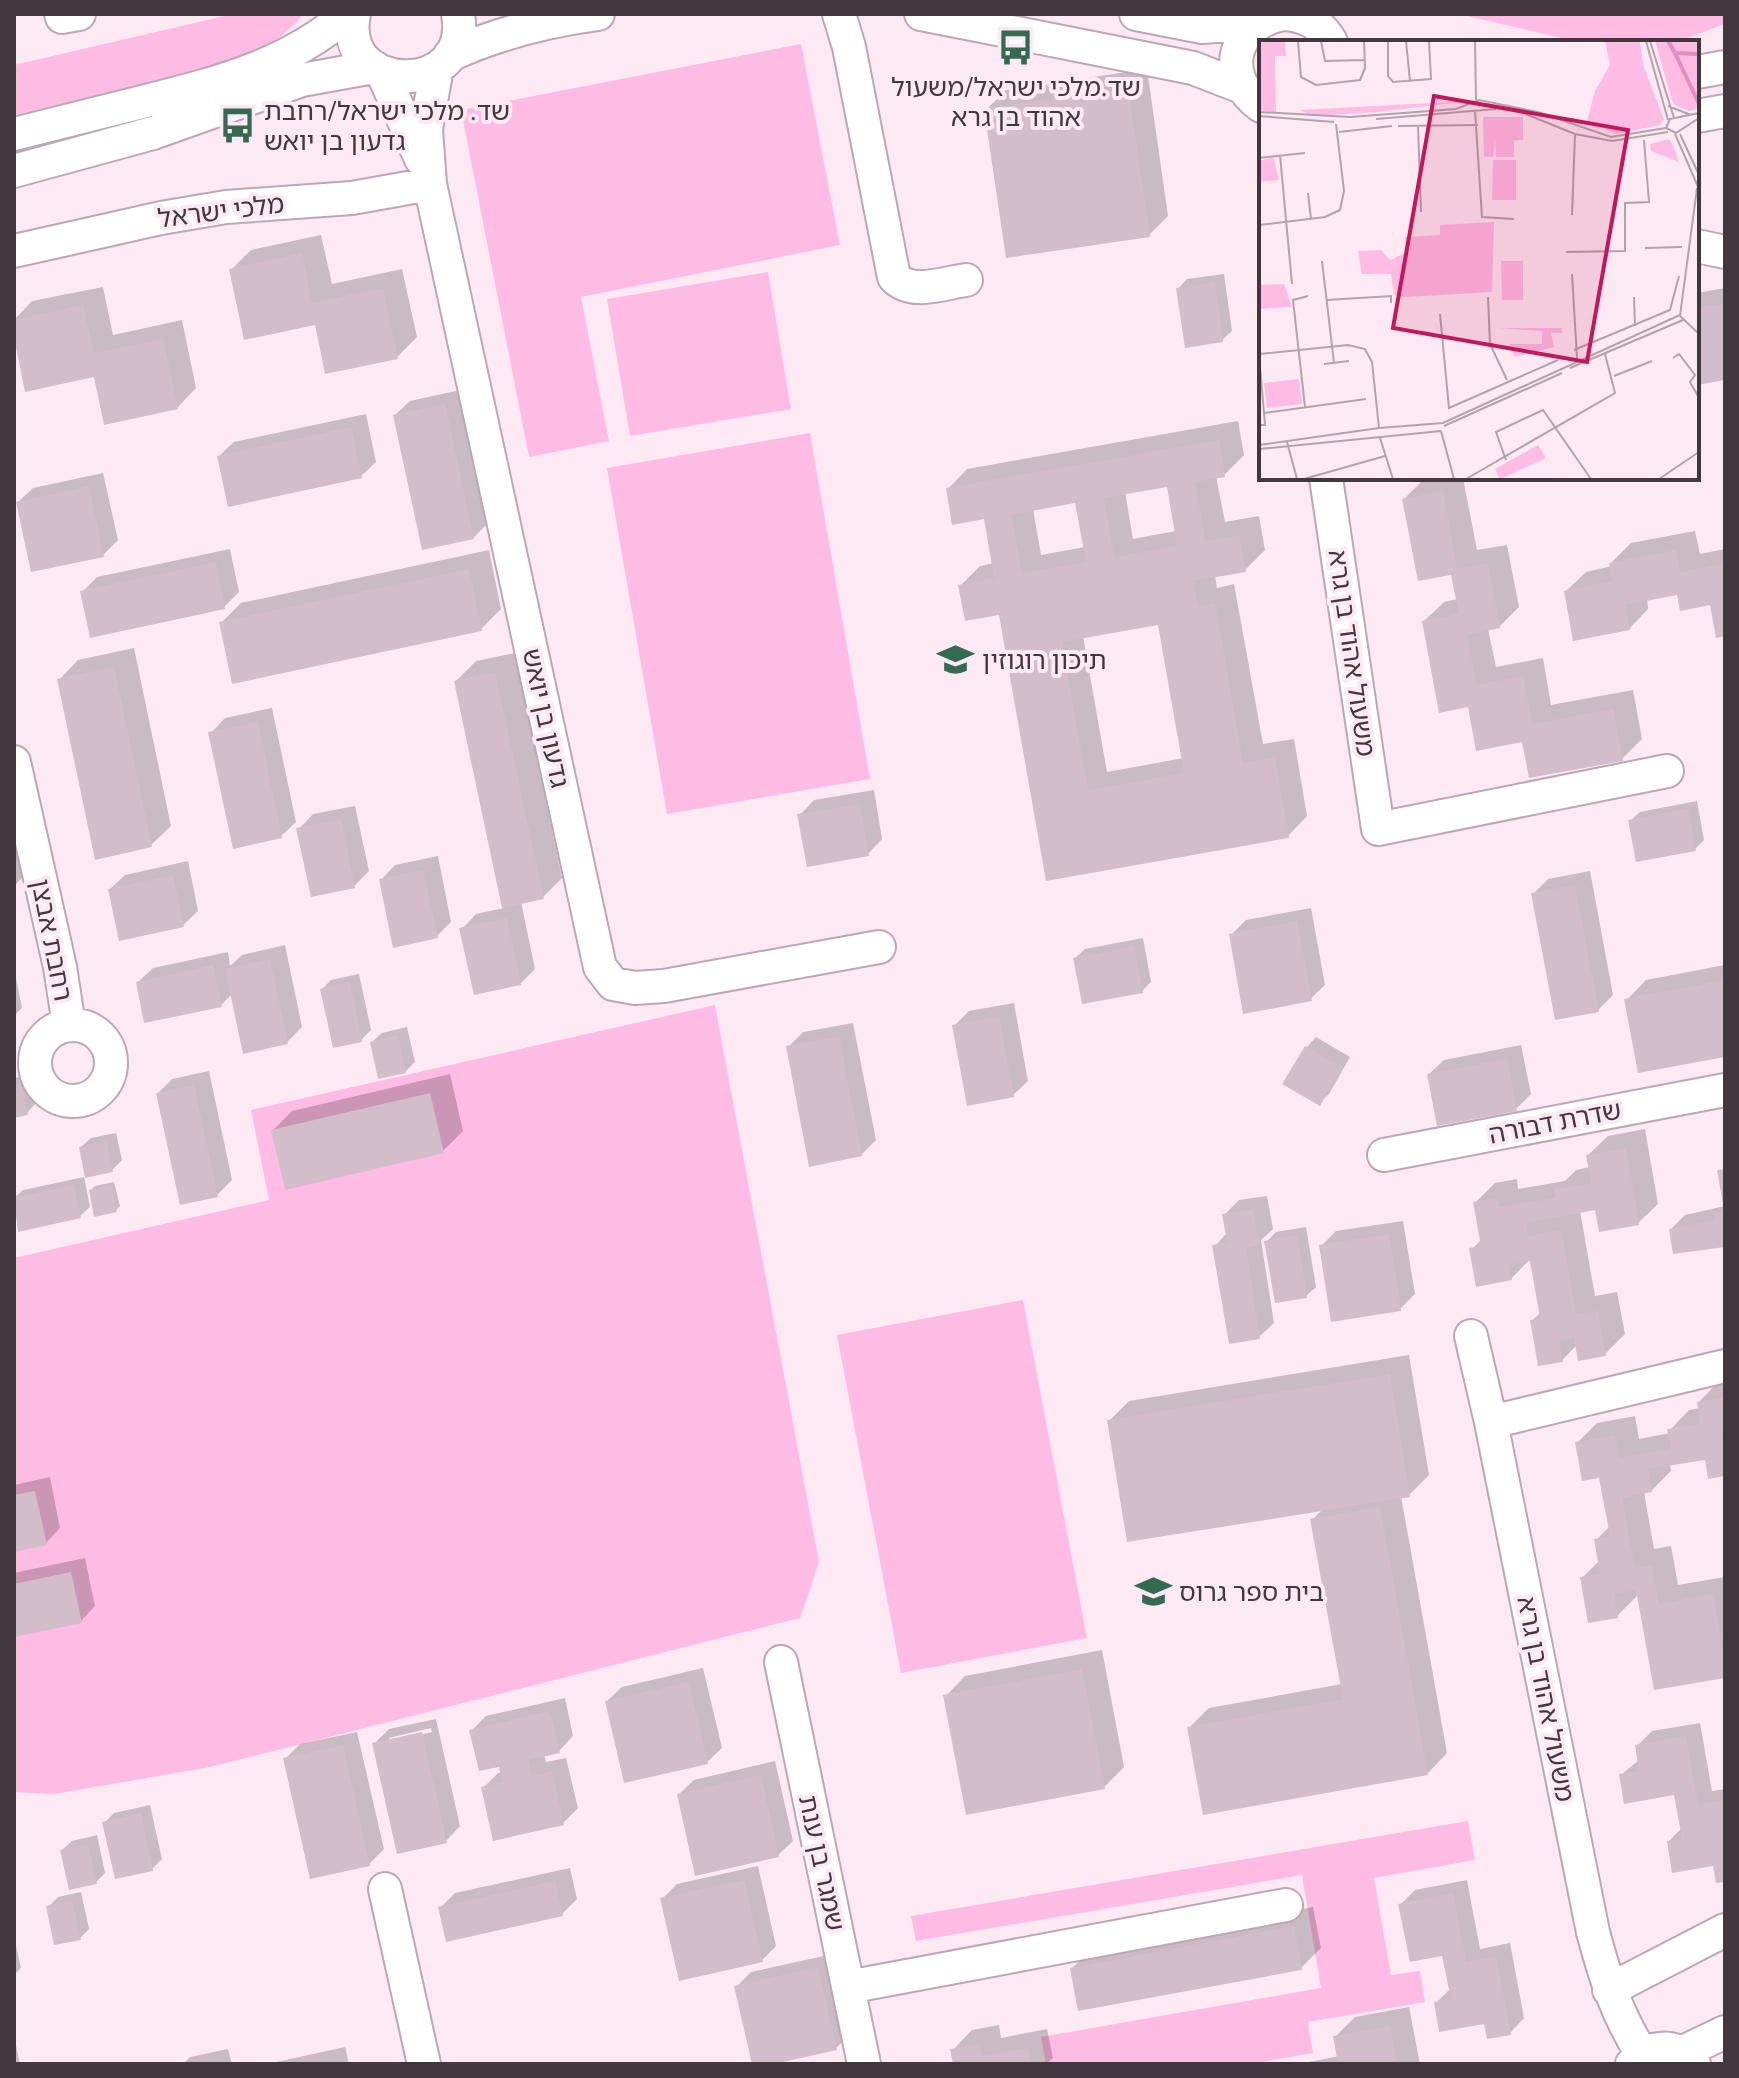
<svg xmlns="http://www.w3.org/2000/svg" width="1739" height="2078" font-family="'Roboto Condensed','Noto Sans Hebrew',sans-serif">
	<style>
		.green { fill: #febce4 }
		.shadow { fill: #0003; fill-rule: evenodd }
		.building { fill: #d4bdca; fill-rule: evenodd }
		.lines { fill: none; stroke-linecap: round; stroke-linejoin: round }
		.minor-casing { stroke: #bea7b4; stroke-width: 36 }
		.minor { stroke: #fff; stroke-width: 32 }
		.labels { text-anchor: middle; stroke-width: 8; stroke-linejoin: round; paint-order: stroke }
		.poi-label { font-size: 26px; fill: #41383d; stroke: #fde9f4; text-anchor: start }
		.street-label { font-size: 26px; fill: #41383d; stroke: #fde9f4 }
		.inset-river { fill: none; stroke: #df90c1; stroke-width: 4 }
		.inset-road { fill: none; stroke: #b2a2ab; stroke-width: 2 }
		.view { fill: #c2185b; fill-opacity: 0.15; stroke: #c2185b; stroke-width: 4 }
		.inset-edge { fill: none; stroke: #41383d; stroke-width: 4 }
	</style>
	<rect width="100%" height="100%" fill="#fde9f4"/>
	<!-- green -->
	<path class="green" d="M233,14H302L297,22L271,45L213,67L14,115V65Z
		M1459,14H1725V24L1677,42H1578Z
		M801,44L840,245L581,297L609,441L529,457L461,110Z
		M768,272L791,409L630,436L607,299Z
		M810,433L870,779L667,814L607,468Z
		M715,1005L819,1562L800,1618L210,1767L55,1794L14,1792V1258L269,1200L251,1110Z
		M1023,1300L1087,1638L901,1673L837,1335Z
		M1468,1821L1475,1860L1374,1878L1391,1975L1420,1971L1425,2002L1308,2022L1313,2053L1250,2064H1046L1041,2037L1321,1988L1302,1875L916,1941L911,1916Z"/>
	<!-- shadow -->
	<path class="shadow" d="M1147,69L1168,216L1149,235L986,110L1006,90Z
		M321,235L332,284L402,269L417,337L397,357L316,322L231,270L251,250Z
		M1224,274L1232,331L1222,340L1178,289L1187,279Z
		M103,287L113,335L182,320L196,388L177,408L96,375L14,328V320L32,301Z
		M1725,288V378L1697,383V293Z
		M460,390L488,523L473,538L395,415L410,401Z
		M366,414L376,462L361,476L219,456L234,442Z
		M1238,421L1244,455L1224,475L1216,476L1225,522L1259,516L1265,550L1245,570L1215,575L1217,588L1234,584L1263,744L1294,739L1307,816L1288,836L1047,878L1001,613L961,585L980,566L994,563L986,517L948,489L967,469ZM1168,485L1176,531L1133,539L1125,492ZM1077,501L1085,547L1041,555L1033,509ZM1160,622L1184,758L1107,772L1083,636Z
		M103,473L118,540L103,555L18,502L33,488Z
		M1432,478H1463L1477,550L1507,545L1519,607L1499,627L1488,629L1496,667L1543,658L1551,705L1633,690L1642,739L1622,759L1524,740L1470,705L1424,621L1444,602L1458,599L1453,572L1404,499L1424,479Z
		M1695,531L1700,554L1725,549V634L1718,636L1712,603L1679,593L1647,599L1648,609L1629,629L1566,591L1586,572L1612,566L1611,563L1631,543Z
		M230,549L239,592L224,607L82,592L97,577Z
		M489,550L501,609L481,629L221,623L241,603Z
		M134,648L171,826L151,845L59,680L78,660Z
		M515,653L562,878L543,897L521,902L535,969L520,984L462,929L476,914L504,908L456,681L476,661Z
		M272,708L296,822L281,836L211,733L225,718Z
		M874,790L882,839L868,854L800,815L814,800Z
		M1697,801L1704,840L1695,849L1630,821L1640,812Z
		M355,806L369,871L354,886L299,829L313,814Z
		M14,836L23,877L14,886Z
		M438,856L451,922L437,936L381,880L395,865Z
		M188,861L198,911L183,925L110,889L125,875Z
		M1590,871L1613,995L1598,1010L1533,894L1548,879Z
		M1311,908L1325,985L1310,999L1231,935L1246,920Z
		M1143,938L1151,982L1142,991L1075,958L1085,949Z
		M285,945L302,1027L287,1042L232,994L221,1005L138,982L153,968L228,952L230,966L242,955Z
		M1725,965V1055L1627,1000L1646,980Z
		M14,968L22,1008L14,1016Z
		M359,974L371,1030L361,1040L322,989L331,980Z
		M1014,1003L1028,1081L1013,1095L954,1026L969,1011Z
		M853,1023L876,1140L861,1155L788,1047L803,1032Z
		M407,1027L415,1062L405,1072L372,1042L382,1033Z
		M1316,1037L1350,1057L1329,1094L1319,1103L1285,1083L1307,1047Z
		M1521,1045L1531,1094L1516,1109L1429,1074L1444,1060Z
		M209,1071L232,1180L217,1195L158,1093L172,1079Z
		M450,1074L463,1131L443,1151L273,1130L292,1111Z
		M30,1075L36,1103L27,1113L14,1116V1078Z
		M1645,1129L1658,1204L1638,1223L1597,1208L1580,1211L1595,1296L1617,1292L1625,1334L1605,1354L1577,1345L1562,1360L1532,1321L1541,1312L1532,1257L1511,1279L1472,1249L1482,1239L1475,1203L1495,1183L1517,1179L1518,1189L1565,1181L1576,1170L1590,1167L1588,1155L1608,1136Z
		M116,1133L122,1160L112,1170L81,1147L91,1138Z
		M84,1177L90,1207L80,1216L19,1229L14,1198L23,1190Z
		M114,1182L120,1206L116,1210L91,1190L95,1186Z
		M1267,1196L1273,1229L1261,1240L1274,1323L1259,1337L1215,1246L1227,1233L1224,1215L1239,1200Z
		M1725,1206V1244L1671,1229L1685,1215Z
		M1403,1221L1415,1294L1400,1309L1321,1246L1336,1231Z
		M1306,1227L1316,1287L1306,1296L1267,1241L1276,1232Z
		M1409,1355L1429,1475L1409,1495L1401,1496L1447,1753L1428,1773L1189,1728L1209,1708L1342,1684L1312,1520L1324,1508L1109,1421L1129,1401Z
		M1725,1381V1474L1710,1477L1706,1457L1670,1464L1671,1471L1651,1491L1644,1492L1654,1549L1671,1546L1678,1585L1725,1577V1676L1639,1594L1617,1616L1582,1578L1600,1560L1596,1540L1610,1526L1601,1476L1577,1443L1597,1423L1635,1416L1639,1439L1670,1433V1430L1689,1410L1700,1408L1699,1402L1718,1382Z
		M50,1477L60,1528L46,1543L14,1550V1485Z
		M85,1558L95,1606L81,1621L14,1635V1573Z
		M1102,1650L1124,1767L1104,1787L946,1696L965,1676Z
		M703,1668L722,1748L707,1762L607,1701L622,1687Z
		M565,1698L573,1736L559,1751L544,1754L546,1762L566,1758L578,1808L563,1823L483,1788L498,1773L502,1772L500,1764L472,1730L486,1716Z
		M436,1719L460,1826L446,1841L374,1744L389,1729ZM431,1728L432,1732L389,1742V1738Z
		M1700,1723L1712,1791L1725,1789V1880L1715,1863L1669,1841L1682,1828L1676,1793L1621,1775L1639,1760L1637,1746L1652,1731Z
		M357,1732L384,1849L369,1864L285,1759L300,1744Z
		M775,1761L793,1841L778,1855L679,1794L694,1780Z
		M150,1805L162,1859L152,1869L105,1822L114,1813Z
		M97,1835L105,1873L96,1882L62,1850L72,1841Z
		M758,1866L776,1946L762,1960L662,1899L677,1884Z
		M570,1868L577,1899L562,1914L440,1908L455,1893Z
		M1467,1880L1480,1949L1510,1943L1524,2018L1510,2033L1436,2003L1451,1988L1444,1953L1401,1904L1415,1890Z
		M81,1892L89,1929L80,1938L48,1907L58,1897Z
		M1313,1907L1321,1948L1301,1968H1072L1092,1949Z
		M14,1937L21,1968L14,1975Z
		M833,1954L851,2033L836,2048L764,2064H754L736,1987L751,1972Z
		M1409,2007L1420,2064H1299L1339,2056L1335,2037L1355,2017Z
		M999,2025L1001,2038L1047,2029L1053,2058L1046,2064H955L953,2050L972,2030Z
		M14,2036L20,2064H14Z
		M345,2047L349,2064H267Z
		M228,2049L232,2064H183L190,2057Z"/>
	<!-- building -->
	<path class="building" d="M1128,88L1150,237L1006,258L984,109Z
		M302,253L312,303L383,288L398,359L325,374L315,325L244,340L229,269Z
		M1215,282L1223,342L1185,348L1176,288Z
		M1725,303V380L1697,385V308Z
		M83,305L94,353L163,339L178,409L104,425L94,377L25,392L14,337V320Z
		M445,404L474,539L422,550L393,415Z
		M351,427L362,478L228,507L217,456Z
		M1219,440L1225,477L1195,482L1205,541L1239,535L1246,572L1193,581L1198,606L1215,603L1243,763L1275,757L1289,838L1046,881L999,615L965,621L958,585L994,578L984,519L952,525L946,488ZM1167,487L1177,546L1114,557L1104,498ZM1075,503L1086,562L1022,573L1011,515ZM1158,625L1184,773L1088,790L1062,642Z
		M89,486L104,557L31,572L16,502Z
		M1443,491L1457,569L1488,563L1500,628L1467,635L1476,685L1523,676L1532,724L1613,709L1623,761L1529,778L1522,742L1476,751L1468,707L1439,713L1422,621L1459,614L1451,575L1418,581L1402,499Z
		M1676,550L1680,572L1723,564L1725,636L1716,638L1710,605L1680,611L1677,595L1625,605L1630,630L1573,641L1564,591L1612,581L1609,563Z
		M216,562L225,609L90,638L80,591Z
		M469,569L482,631L232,684L219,622Z
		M114,667L152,847L95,860L57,679Z
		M495,672L544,899L502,908L454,681Z
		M258,722L282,838L233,849L208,732Z
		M860,804L869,856L807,867L797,814Z
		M1688,809L1696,851L1636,862L1628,820Z
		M341,819L355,888L311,897L296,828Z
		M423,870L438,938L393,948L379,879Z
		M173,875L184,927L119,941L108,889Z
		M1575,885L1599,1012L1555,1020L1531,893Z
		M507,918L521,985L474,995L459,928Z
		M1297,921L1312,1001L1243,1014L1229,934Z
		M1134,946L1143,993L1082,1004L1073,958Z
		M270,959L288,1044L243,1054L225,969Z
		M213,965L222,1007L144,1023L136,982Z
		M1725,980V1057L1638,1073L1624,999Z
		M350,982L362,1042L333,1048L320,989Z
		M999,1016L1014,1097L967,1106L952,1025Z
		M398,1035L406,1073L378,1079L370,1042Z
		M839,1036L862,1156L809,1167L786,1046Z
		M1305,1046L1342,1067L1320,1106L1282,1084Z
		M1507,1059L1517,1111L1437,1126L1427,1074Z
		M21,1083L28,1115L14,1118V1085Z
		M194,1085L218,1197L180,1205L156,1093Z
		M430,1093L444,1153L285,1190L271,1130Z
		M107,1141L113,1172L85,1178L79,1147Z
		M1626,1148L1639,1225L1599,1232L1595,1210L1526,1223L1528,1236L1561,1230L1576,1314L1598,1311L1606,1356L1578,1361L1574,1338L1559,1341L1563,1362L1538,1366L1530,1320L1540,1318L1530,1261L1509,1265L1512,1280L1476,1287L1469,1248L1481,1246L1473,1202L1497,1198L1499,1207L1555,1198L1554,1189L1591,1183L1586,1155Z
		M1725,1169V1204H1723L1717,1170Z
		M74,1185L81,1218L18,1232L14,1198Z
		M111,1185L117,1212L94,1217L89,1190Z
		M1253,1209L1259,1245L1246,1248L1260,1339L1229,1344L1212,1245L1227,1242L1222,1214Z
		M1725,1212V1247L1673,1254L1669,1229L1715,1220L1714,1214Z
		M1389,1234L1401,1311L1331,1322L1319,1245Z
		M1297,1235L1307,1298L1275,1303L1264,1241Z
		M1390,1374L1410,1497L1127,1542L1107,1420Z
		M1725,1397V1432H1722L1725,1476L1708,1479L1705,1460L1648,1469L1652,1492L1622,1498L1635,1568L1652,1565L1659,1604L1713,1594L1725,1665V1678L1654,1690L1636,1590L1614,1594L1618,1618L1588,1623L1580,1577L1600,1574L1594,1539L1610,1536L1599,1478L1582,1481L1575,1442L1615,1435L1619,1458L1671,1448L1667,1429L1700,1424L1697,1402Z
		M35,1491L47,1545L14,1552V1495Z
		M1380,1507L1428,1775L1203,1815L1187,1727L1343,1699L1310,1519Z
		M71,1572L82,1623L14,1637V1584Z
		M1082,1669L1105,1789L966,1815L943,1695Z
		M689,1682L708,1764L624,1783L605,1701Z
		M550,1711L560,1753L528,1760L532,1776L552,1771L564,1825L493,1841L481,1787L502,1782L499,1767L479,1771L469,1730Z
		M422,1732L447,1843L397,1854L372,1743Z
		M1686,1736L1698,1805L1725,1800V1882L1716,1883L1713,1866L1672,1873L1667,1841L1682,1838L1674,1795L1624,1804L1619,1774L1639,1771L1635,1745Z
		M343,1745L370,1866L310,1879L283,1758Z
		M761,1775L779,1857L695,1876L677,1794Z
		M141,1813L153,1871L115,1879L102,1822Z
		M88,1844L97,1884L69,1890L60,1850Z
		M744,1880L763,1962L679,1981L660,1898Z
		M555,1881L563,1916L446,1942L438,1907Z
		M1453,1893L1466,1962L1496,1956L1511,2035L1487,2039L1484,2024L1439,2032L1434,2002L1451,1999L1442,1956L1410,1962L1398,1904Z
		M72,1900L81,1940L54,1945L46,1906Z
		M1294,1926L1302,1970L1078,2011L1070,1968Z
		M818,1967L837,2050L774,2064H752L734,1986Z
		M1390,2026L1397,2064H1338L1333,2036Z
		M979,2044L982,2056L1028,2048L1031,2064H953L950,2049Z"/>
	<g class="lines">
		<defs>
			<path id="minor" d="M61,14L62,17L79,14
				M354,14C337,96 473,98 458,14
				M839,14L849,47L894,277C912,296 943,283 966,280
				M921,14L1193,68L1242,87
				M1136,14L1202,27L1257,23
				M1286,14C1307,16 1321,24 1331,42
				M450,55C498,33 546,21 598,14
				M437,68L426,129L430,184L600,967L613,984L635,988L664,986L879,947
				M382,72L421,159
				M1697,72L1725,67
				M1261,106C1219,76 1233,23 1283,14
				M1697,116L1725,111
				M14,134C58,123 102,112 146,101C218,83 289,65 347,14
				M14,171L153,133L302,80L374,67
				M1697,246L1725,252
				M14,251L161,218L226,207L352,198L430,184
				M1326,478L1378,829L1667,771
				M14,762L60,967L69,1025
				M35 1063a38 38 0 1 1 76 0a38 38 0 1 1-76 0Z
				M1384,1155L1725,1090
				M1471,1336L1491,1422L1593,1932C1605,1977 1617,2015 1642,2054
				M1491,1422L1725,1366
				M781,1662L864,2064
				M385,1889L424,2064
				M848,1987L1286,1905
				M1609,1990L1725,1930
				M1681,2053L1725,2032
				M1632,2064C1649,2044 1677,2043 1694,2064"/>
		</defs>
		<!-- minor casing -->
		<use href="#minor" class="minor-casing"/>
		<!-- minor -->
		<use href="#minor" class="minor"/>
	</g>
	<!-- icons -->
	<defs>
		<symbol id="bus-bare" viewBox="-9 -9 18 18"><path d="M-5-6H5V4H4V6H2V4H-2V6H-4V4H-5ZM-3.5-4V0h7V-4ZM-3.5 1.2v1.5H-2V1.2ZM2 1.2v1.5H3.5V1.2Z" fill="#336a51" stroke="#fde9f4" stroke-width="2.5" paint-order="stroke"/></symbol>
		<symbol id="school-bare" viewBox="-9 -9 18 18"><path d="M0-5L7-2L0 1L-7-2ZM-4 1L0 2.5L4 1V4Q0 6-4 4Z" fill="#336a51" stroke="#fde9f4" stroke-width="2.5" paint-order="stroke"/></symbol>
	</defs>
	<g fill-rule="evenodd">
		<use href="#bus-bare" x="990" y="22" width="51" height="51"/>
		<use href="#bus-bare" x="212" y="100" width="51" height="51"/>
		<use href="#school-bare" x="930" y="634" width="51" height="51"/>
		<use href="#school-bare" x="1128" y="1566" width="51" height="51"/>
	</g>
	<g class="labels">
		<!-- poi labels -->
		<g class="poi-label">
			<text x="1016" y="96" text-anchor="middle">שד.מלכי ישראל/משעול<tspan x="1016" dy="30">אהוד בן גרא</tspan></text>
			<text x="264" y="120">שד. מלכי ישראל/רחבת<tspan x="264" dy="30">גדעון בן יואש</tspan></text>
			<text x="982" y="669">תיכון רוגוזין</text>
			<text x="1179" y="1601">בית ספר גרוס</text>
		</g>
		<!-- street labels -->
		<g class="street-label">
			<text transform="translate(221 211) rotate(-7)" y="9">מלכי ישראל</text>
			<text transform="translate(1352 653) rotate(82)" y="9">משעול אהוד בן גרא</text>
			<text transform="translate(546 718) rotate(78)" y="9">גדעון בן יואש</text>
			<text transform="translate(52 940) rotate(79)" y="9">רחבת אבצן</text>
			<text transform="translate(1555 1122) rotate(-11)" y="9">שדרת דבורה</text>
			<text transform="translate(1546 1699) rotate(79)" y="9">משעול אהוד בן גרא</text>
			<text transform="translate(822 1863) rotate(78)" y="9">שמגר בן ענת</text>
		</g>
	</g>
	<!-- overview -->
	<g transform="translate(1259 40)">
		<rect width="440" height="440" fill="#fde9f4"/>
		<path d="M0,1H26L27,16H16L17,73L0,70ZM346,1H381L384,25L405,79L401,85L357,94L328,81L336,51L351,25ZM396,1H440V68L430,71L414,64ZM210,61L119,72L53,76L41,70ZM224,77H264V100L250,101H255V117H237L236,100L234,117H225ZM409,99L412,101L420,122L392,111L391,104ZM14,117L20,140L0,142V121ZM234,120H257V160H233ZM235,182L233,252L146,257L135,255L132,234H103L99,211L122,210L131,220L146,213V197L181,195V185ZM242,221H264V260H243ZM25,244L33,267L0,269V245ZM239,288H303V293H292L295,307L255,317L251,304H283V291ZM40,339L43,364L8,368L5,343ZM279,405L287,418L241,439L236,429Z" fill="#febce4"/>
		<path class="inset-river" d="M409,1L416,13L440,14M416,13L440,64"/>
		<path class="inset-road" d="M39,1L42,37L57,45L101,40L106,28L105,1M62,1L66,21L106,20M129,1V36L134,42L172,39L170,1M147,1L151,41M216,1L217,60M387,1L409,80M391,1L415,78M409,66L432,75M216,71L223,177L255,179M259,71L316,94L353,101L409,92M0,72L91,77L197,69L220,60L279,72L352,97L407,88M440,73L411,79L407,88L417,93L440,78M0,76L75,82M117,79L237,69M159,85L162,172M139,86L219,85M80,92L133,86M416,94L440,149M421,94L440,135M21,115L33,244M0,118L46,113M438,148L421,276L440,294M49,153L52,179M313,175L316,94M0,185L66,177L81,170L85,151L77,84M386,208L423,207M307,212L366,211V163L390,162L385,100M63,221L75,323M313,234L318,318M229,257L231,304L248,340M375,257L376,286M68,260L132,256V263M181,274L190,368L299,320M315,310L411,270L420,236M0,314L89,305L106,309L113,322L120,388M0,314L6,385H0M414,318L420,314L436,335L431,342L440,358M65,324L90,321M311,328L424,280M355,336L393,321M46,367L34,260L49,256M5,373L107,359M185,386L303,333M120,388L184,383L421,275M182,391L195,439M121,398L134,439M28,402L38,439M0,405L120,388M0,409L182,391M247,420L237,392L284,370L332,439M45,439L126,416M207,439L356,353L346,314M400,439L440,412"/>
		<path class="view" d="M175,56L369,90L328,322L134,288Z"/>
		<rect width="440" height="440" class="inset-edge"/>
	</g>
	<!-- border -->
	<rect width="1739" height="2078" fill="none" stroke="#41383d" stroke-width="32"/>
</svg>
